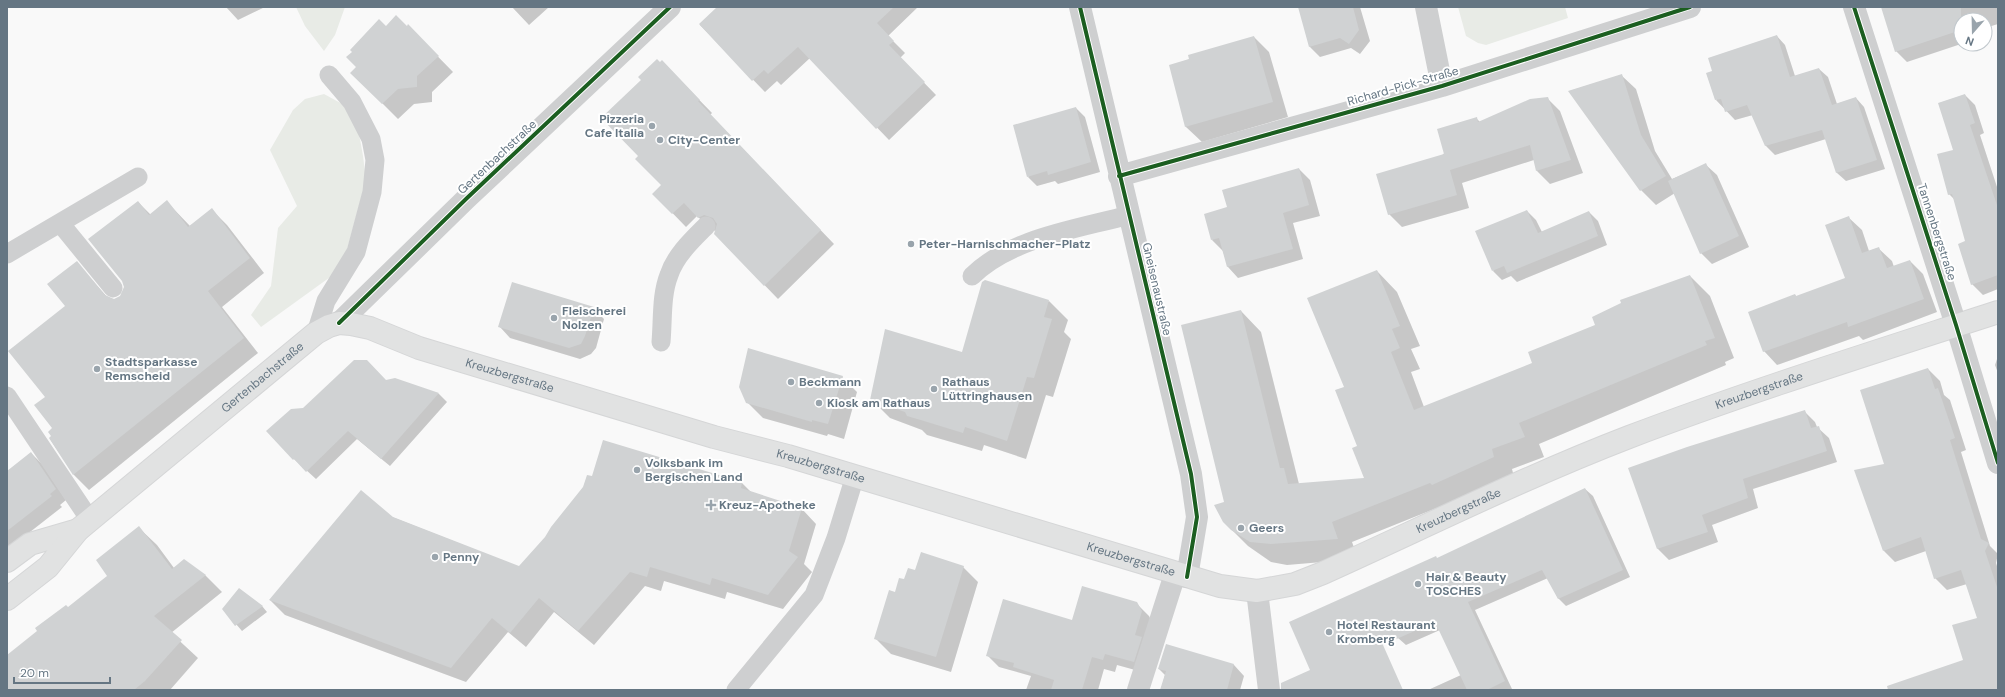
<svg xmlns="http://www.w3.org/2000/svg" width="2005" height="697" font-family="'DM Sans',sans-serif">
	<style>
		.green { fill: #e8ebe6 }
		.shadow { fill: #0003 }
		.building { fill: #d0d2d3 }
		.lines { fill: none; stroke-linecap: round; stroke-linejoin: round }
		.secondary-casing { stroke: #d5d6d7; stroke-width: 24 }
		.service { stroke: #cecfd0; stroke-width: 19 }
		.minor { stroke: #cecfd0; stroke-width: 22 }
		.tertiary { stroke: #cecfd0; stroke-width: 22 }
		.secondary { stroke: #e1e2e2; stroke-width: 22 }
		.cycleway-casing { stroke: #fff; stroke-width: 6 }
		.cycleway { stroke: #1b5e20; stroke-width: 4 }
		.poi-dot { fill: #99a4ac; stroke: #fff; stroke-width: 1.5 }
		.labels { text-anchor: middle; stroke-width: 4; stroke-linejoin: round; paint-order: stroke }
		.street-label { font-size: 12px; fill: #657683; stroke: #fff }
		.poi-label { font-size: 12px; font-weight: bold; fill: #657683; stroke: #fff; text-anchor: start }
	</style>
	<rect width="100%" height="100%" fill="#f9f9f9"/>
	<!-- green -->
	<path class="green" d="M296,7H345L335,35L324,51L305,26Z
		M1458,7H1565L1568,18L1486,45L1478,43L1466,36Z
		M324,94L346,106L358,128L363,156L366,180L346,253L351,262L261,327L251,315L271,286L278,228L297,206L270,150L293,110L305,99Z"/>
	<!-- shadow -->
	<path class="shadow" d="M226,7H265L238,20Z
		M512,7H549L529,25Z
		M719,7H918L888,36L905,53L900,58L936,95L889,140L810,58L781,85L777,81L765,92L700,25Z
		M1299,7H1360L1370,41L1360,54L1351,48L1320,57L1310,47Z
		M1882,7H1998V24L1985,28V20H1961V44L1907,62L1896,51Z
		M408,26L453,72L432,92V102L414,104L398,119L352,73L386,27Z
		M1777,36L1785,45L1795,76L1819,69L1828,77L1837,104L1856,98L1864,107L1885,169L1846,181L1837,173L1826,139L1775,155L1766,146L1753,115L1735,120L1716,100Z
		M1254,37L1269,52L1288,117L1202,142L1186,127L1170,66Z
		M675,75L712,113L710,115L834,244L778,299L715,234L717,230L713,231L697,216L686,227L654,194L663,185L639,156Z
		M1621,75L1636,89L1655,151L1672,179L1706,165L1717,175L1749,247L1712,264L1701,253L1675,193L1656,205L1641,190L1570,91Z
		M1965,95L1975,105L1984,133L1980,135L1998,190V289L1983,295L1972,284L1967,242L1955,200L1949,194L1955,150Z
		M1547,98L1560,111L1583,173L1550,184L1537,171L1534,160L1462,183L1469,208L1402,227L1389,214L1476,118L1480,122Z
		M1076,108L1085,117L1100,172L1058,184L1055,181L1037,186L1028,177Z
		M1299,169L1310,180L1320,216L1293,223L1303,259L1238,278L1228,267L1223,251L1212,240L1228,208Z
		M138,202L151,215L167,202L190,226L212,210L227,225L264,273L222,307L258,353L89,490L74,475L50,439L53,436L54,429L47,397L76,262L108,298L114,300L121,297L125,287Z
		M1527,211L1536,220L1542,232L1589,212L1598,221L1607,245L1517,282L1511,276L1502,280L1493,271Z
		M1848,217L1862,230L1869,251L1878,248L1892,261L1894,267L1910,261L1923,274L1937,312L1863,340L1859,336L1777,365L1764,351L1795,295L1797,297L1846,279Z
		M1377,271L1397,292L1420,346L1411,349L1420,369L1411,372L1424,407L1534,363L1597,325L1690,276L1710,296L1734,358L1725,362L1726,365L1539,444L1544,457L1512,469L1514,477L1352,542L1358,559L1287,565L1271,562L1248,546L1227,525L1226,503L1241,311L1261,332L1299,484L1366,479L1345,388Z
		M1049,301L1068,320L1064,332L1071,339L1053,397L1046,395L1026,459L984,445L982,451L927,435L922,430L890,418L871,399L963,353Z
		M593,308L604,319L596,348L591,354L580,359L510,338L500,327Z
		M1998,356V373L1995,365Z
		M1928,369L1940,381L1944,395L1950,400L1966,450L1961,452L1990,546L1998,554L1996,563L1998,569V690H1932L1964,660L1978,618L1967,584L1947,590L1935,578L1926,551L1895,562L1884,551L1885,465Z
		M842,377L857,392L844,439L828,434L827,436L763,418L747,402Z
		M395,379L439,394L447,402L390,466L357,439L316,479L294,459L304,408Z
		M1804,411L1815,422L1817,427L1829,438L1837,462L1753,489L1758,508L1712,525L1718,542L1669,560L1658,549L1630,469Z
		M31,453L42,464L66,500L60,505L62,507L7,550V472Z
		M742,483L751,492L802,509L816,524L804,564L812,572L783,609L727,592L725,599L664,581L661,591L645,586L594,645L554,612L526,647L508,632L466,682L285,615L270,600L392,517L519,567Z
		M1585,489L1593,496L1630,577L1566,606L1558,598L1548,578L1475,610L1512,689L1428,690L1461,675L1440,630L1406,645L1398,638L1497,532Z
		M139,528L157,545L174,568L205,575L222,592L171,633L198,658L170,690H7V656L109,576Z
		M963,567L978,582L951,672L891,654L875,638L896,594L905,581L916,571Z
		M1136,603L1149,616L1153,624L1146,673L1117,665L1115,672L1104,669L1098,690H1026L1031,676L999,667L987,655L1073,621Z
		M262,606L267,612L242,631L223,609Z
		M1234,665L1244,676L1240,690H1161L1165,675L1159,669Z"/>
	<!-- building -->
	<path class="building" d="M717,7H894L877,23L894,41L889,45L925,82L876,129L798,47L768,74L764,70L752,81L699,24Z
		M1298,7H1353L1359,30L1349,44L1340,38L1309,47Z
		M1881,7H1961V30L1895,52Z
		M396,15L407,26L408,24L439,56L417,76V87L398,89L382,104L350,73L356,67L346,57L352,52L350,50L379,19L386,26Z
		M1777,35L1790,77L1819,68L1832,105L1856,97L1877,160L1836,173L1822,130L1765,146L1747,105L1725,112L1721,99L1715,100L1706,73L1712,71L1708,58Z
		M1254,36L1273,102L1185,127L1169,65L1189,59L1188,55Z
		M657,59L660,62L662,60L700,100L698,101L821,230L764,286L714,234L717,224L713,218L704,215L698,218L684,203L672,214L652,194L661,185L635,159L638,156L601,118L641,80L638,77Z
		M1622,74L1641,135L1666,176L1640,191L1568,91Z
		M1965,94L1975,123L1970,125L1998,208V275L1971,285L1958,244L1965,241L1952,194L1948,195L1937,154L1953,150L1938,103Z
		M1548,97L1571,160L1536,171L1530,145L1450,170L1457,195L1388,215L1376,174L1444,154L1437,129L1477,117L1478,122L1530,99Z
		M1076,107L1091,162L1048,175L1047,171L1027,177L1013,125Z
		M1706,163L1739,236L1700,254L1668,181Z
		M1299,168L1309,205L1283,213L1293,249L1227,267L1219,238L1211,240L1204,214L1227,207L1222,190Z
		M167,200L188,227L212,208L250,258L208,291L244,338L73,475L49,438L51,436L48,432L52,428L34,405L45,397L8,351L65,306L47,284L77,261L105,295L114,299L120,296L124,287L122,281L88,239L138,201L149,215Z
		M1527,210L1538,233L1589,211L1598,236L1507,273L1504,266L1492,271L1475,231Z
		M1849,216L1862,253L1879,247L1887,268L1910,260L1924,299L1848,327L1847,322L1763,352L1748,312L1795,294L1796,296L1845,278L1825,225Z
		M1377,270L1400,326L1392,329L1400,348L1391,352L1414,410L1532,363L1528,352L1595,325L1592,317L1621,303L1620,300L1690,275L1715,338L1705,341L1707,345L1519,423L1525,437L1492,449L1494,457L1432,485L1430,483L1332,522L1338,539L1271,544L1250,542L1231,530L1223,522L1214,505L1224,502L1181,325L1241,310L1280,468H1284L1288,484L1364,478L1352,448L1357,446L1335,390L1344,387L1307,298Z
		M985,280L1049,300L1044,317L1052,319L1034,378L1027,377L1007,441L965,427L963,433L924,421L907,416L905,412L870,400L885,329L962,352L982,282Z
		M512,282L594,307L585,336L581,344L569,348L498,327Z
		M748,348L843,376L828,424L812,420V422L746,403L739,387Z
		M354,360H367L386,380L395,378L439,393L381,459L348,431L306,472L294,459L293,460L266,431L291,409L303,408Z
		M1928,368L1935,389L1938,388L1955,438L1950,440L1981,539L1989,543L1985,551L1998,590V690H1888L1887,686L1963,660L1952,625L1977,618L1961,570L1934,579L1921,537L1883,551L1854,470L1884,464L1860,390Z
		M1805,410L1811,428L1819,426L1827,451L1743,479L1748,498L1702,515L1708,532L1657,549L1628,468L1687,447Z
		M603,440L742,482L741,488L802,508L789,551L798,557L768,595L712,578L710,585L650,567L647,577L630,572L578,631L539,598L510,633L492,618L451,668L269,600L361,490L393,517L519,566L545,537L551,527L583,487L587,475L592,476Z
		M31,452L56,489L50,494L52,496L7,531V471Z
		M1585,488L1623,570L1558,599L1542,570L1468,602L1505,681L1487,690H1467L1435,622L1383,645L1403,690H1281V683L1310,670L1289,622L1436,556L1437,558Z
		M139,526L172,569L184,559L206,575L154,616L182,640L145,681L134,690H7V655L37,631L35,628L66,605L68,607L107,576L96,560Z
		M921,552L964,566L936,657L874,639L889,590L895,592L899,578L904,579L908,568L915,570Z
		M1082,586L1137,602L1142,611L1135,635L1142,637L1134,662L1105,654L1103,660L1092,657L1082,690H1051L1054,680L1013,667L1014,663L986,656L1003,599L1072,620Z
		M239,588L263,606L235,626L222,609Z
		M1166,644L1234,664L1227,690H1160L1166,671L1158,669Z"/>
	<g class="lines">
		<defs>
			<g id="secondary">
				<path d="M7,561L30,544L78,530"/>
				<path id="s1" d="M7,599L48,567L78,530L90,520L316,333L329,326L339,323L351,324L370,328L419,348L714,437L788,456L1220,586L1257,591L1295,584L1323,573C1425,527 1525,477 1629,437C1750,391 1875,352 1998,312"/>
			</g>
		</defs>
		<!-- secondary casing -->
		<use href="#secondary" class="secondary-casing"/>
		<!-- service -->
		<path class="service" d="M60,223L113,288
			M7,254L138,177
			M972,276C1010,238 1078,229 1129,215
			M316,333L326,301L356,252L372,192L375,160L371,139L352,102L329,75
			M661,342C663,320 661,295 669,275C675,256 692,240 706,226
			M7,396L90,520
			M736,690L814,595L836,538L855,476"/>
		<!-- minor -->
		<path class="minor" d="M1080,7L1191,474L1197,517L1187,577
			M1426,7L1442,86
			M1854,7L1956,325L1998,463
			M1119,176L1442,86L1690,7
			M339,323L466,199L670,7
			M1138,690L1175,574"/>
		<!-- tertiary -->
		<path class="tertiary" d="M1257,591L1269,690"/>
		<!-- secondary -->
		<use href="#secondary" class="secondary"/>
		<defs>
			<path id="cycleway" d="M1080,7L1191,474L1197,517L1187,577
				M1854,7L1956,325L1998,463
				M1119,176L1442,86L1690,7
				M339,323L466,199L670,7"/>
		</defs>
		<!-- cycleway casing -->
		<use href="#cycleway" class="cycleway-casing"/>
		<!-- cycleway -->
		<use href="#cycleway" class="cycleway"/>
	</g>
	<!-- markers -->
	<g class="poi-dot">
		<circle cx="652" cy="126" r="4"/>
		<circle cx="660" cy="140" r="4"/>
		<circle cx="911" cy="244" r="4"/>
		<circle cx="554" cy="318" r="4"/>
		<circle cx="97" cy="369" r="4"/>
		<circle cx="791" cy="382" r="4"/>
		<circle cx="934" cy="389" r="4"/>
		<circle cx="819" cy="403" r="4"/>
		<circle cx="637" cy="470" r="4"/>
		<path d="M709 499h4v4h4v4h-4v4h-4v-4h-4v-4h4z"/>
		<circle cx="1241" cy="528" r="4"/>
		<circle cx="435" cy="557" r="4"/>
		<circle cx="1418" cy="584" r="4"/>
		<circle cx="1329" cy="632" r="4"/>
	</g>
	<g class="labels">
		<!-- street labels -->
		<g class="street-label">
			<text transform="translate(1403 86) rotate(-16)" y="4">Richard-Pick-Straße</text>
			<text transform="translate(497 157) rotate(-43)" y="4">Gertenbachstraße</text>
			<text transform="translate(1937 232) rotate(72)" y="4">Tannenbergstraße</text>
			<text transform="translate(1157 289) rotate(77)" y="4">Gneisenaustraße</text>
			<text dy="4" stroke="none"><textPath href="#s1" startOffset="613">Kreuzbergstraße</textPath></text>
			<text dy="4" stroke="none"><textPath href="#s1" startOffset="339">Gertenbachstraße</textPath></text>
			<text dy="4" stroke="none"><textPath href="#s1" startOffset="1933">Kreuzbergstraße</textPath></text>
			<text dy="4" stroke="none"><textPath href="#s1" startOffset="937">Kreuzbergstraße</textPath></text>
			<text dy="4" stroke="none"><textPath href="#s1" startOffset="1609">Kreuzbergstraße</textPath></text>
			<text dy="4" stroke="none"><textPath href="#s1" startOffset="1261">Kreuzbergstraße</textPath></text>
		</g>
		<!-- poi labels -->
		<g class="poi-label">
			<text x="644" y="123" text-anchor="end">Pizzeria<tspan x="644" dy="14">Cafe Italia</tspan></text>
			<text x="668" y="144">City-Center</text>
			<text x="919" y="248">Peter-Harnischmacher-Platz</text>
			<text x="562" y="315">Fleischerei<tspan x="562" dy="14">Nolzen</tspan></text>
			<text x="105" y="366">Stadtsparkasse<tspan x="105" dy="14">Remscheid</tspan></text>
			<text x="799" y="386">Beckmann</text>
			<text x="942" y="386">Rathaus<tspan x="942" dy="14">Lüttringhausen</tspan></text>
			<text x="827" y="407">Kiosk am Rathaus</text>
			<text x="645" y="467">Volksbank im<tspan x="645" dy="14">Bergischen Land</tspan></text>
			<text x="719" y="509">Kreuz-Apotheke</text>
			<text x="1249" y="532">Geers</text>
			<text x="443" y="561">Penny</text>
			<text x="1426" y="581">Hair &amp; Beauty<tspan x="1426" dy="14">TOSCHES</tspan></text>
			<text x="1337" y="629">Hotel Restaurant<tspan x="1337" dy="14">Kromberg</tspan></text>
		</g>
	</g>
	<!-- border -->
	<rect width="2005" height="697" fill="none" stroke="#657683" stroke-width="16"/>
	<!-- north arrow -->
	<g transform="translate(1973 32) rotate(200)"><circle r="19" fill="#ffffff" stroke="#c1c8cd"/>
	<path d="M0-3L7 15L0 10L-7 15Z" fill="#99a4ac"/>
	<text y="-6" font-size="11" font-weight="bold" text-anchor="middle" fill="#657683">N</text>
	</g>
	<!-- scale -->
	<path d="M14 677v6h96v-6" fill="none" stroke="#657683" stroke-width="2"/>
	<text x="20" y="677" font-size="12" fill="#657683" stroke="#ffffff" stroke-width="3" paint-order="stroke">20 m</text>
</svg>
